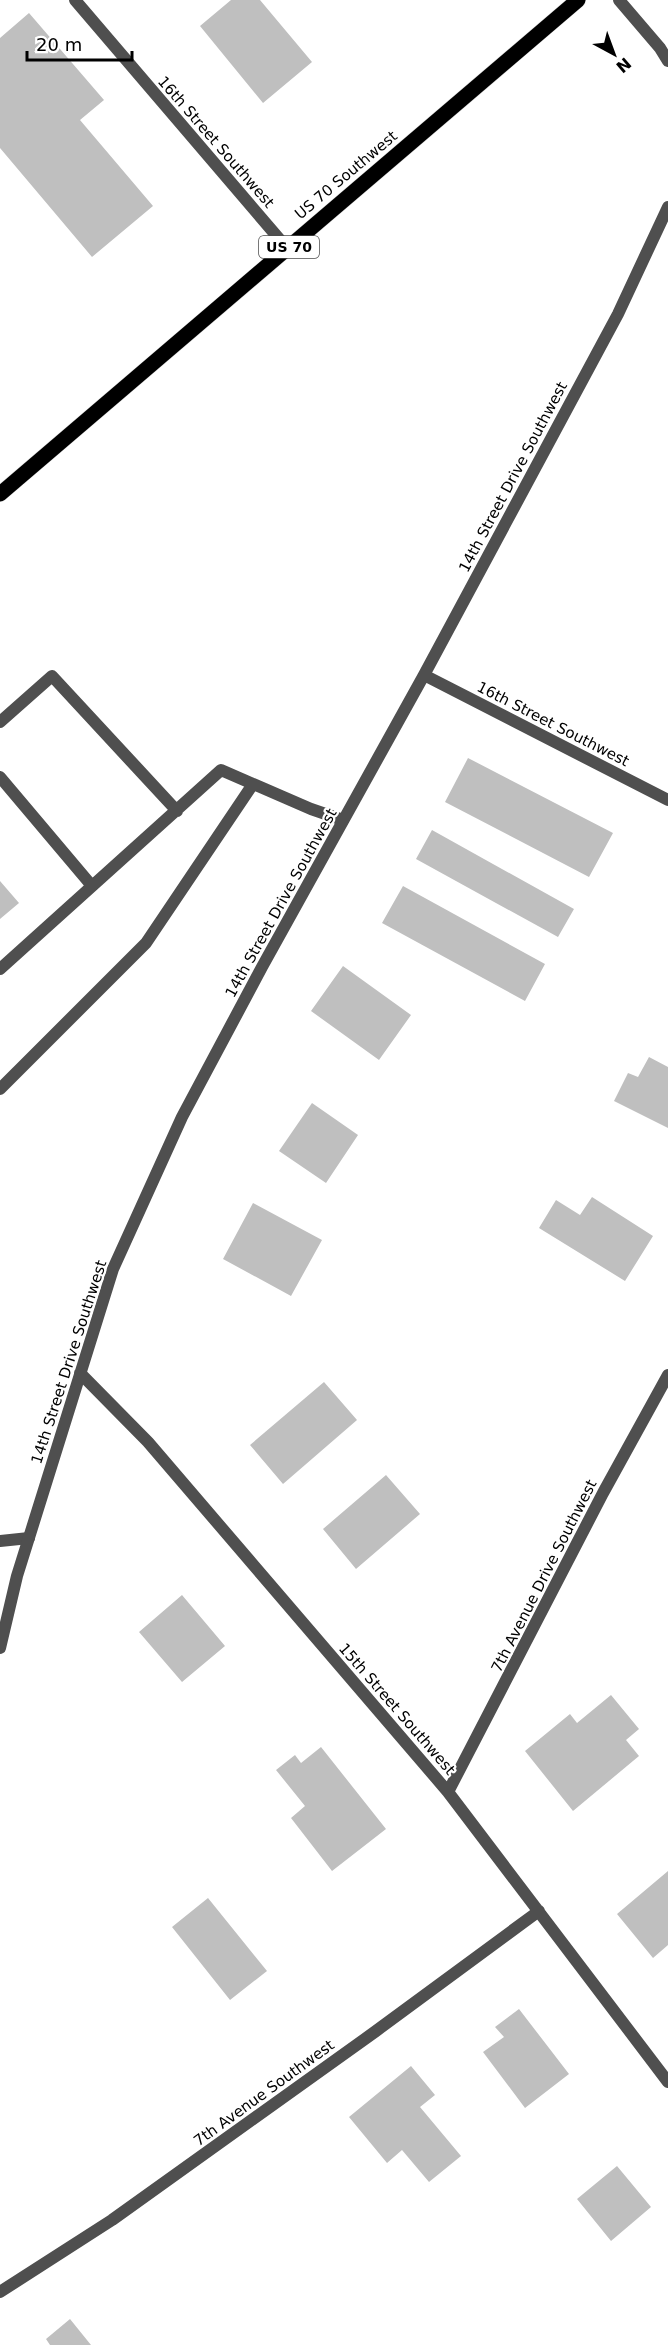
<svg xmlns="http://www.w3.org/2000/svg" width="668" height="2345" font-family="'DejaVu Sans',sans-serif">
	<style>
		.building { fill: #bfbfbf }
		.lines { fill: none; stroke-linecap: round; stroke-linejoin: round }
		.primary-casing { stroke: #dbdbdb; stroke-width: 16 }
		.service { stroke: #4f4f4f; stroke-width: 12 }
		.minor { stroke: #4f4f4f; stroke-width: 12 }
		.primary { stroke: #000; stroke-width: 15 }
		.labels { text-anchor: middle; stroke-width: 4.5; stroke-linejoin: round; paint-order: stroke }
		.shield { fill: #fff; stroke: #4c4c4c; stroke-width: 1.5 }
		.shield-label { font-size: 14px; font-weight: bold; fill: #000 }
		.street-label { font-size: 15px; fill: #000; stroke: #fff }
	</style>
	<rect width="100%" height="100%" fill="#fff"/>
	<!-- building -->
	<path class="building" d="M231,0H260L312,62L263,103L200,26Z
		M29,13L104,100L80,120L153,206L92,257L0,148V38Z
		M468,758L613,833L589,877L445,802Z
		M432,830L574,909L558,937L416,859Z
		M0,881L19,903L0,919Z
		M403,886L545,964L525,1001L382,923Z
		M343,966L411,1015L379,1060L311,1011Z
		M649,1057L668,1067V1128L614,1101L628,1073L638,1077Z
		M312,1103L358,1135L326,1183L279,1151Z
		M592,1197L653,1236L625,1281L539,1228L556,1200L580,1215Z
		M253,1203L322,1240L291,1296L223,1259Z
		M324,1382L357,1420L283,1484L250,1445Z
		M386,1475L420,1514L356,1569L323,1529Z
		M182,1595L225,1646L182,1682L139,1632Z
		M611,1695L639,1729L626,1740L639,1756L573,1811L525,1751L570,1714L577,1723Z
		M321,1747L386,1829L332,1871L291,1818L305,1806L276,1770L295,1755L301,1763Z
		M668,1871V1945L653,1958L617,1914Z
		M208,1898L267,1971L230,2000L172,1927Z
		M519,2009L569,2074L525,2108L483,2052L504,2037L495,2027Z
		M411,2066L435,2095L420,2107L461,2156L429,2182L402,2150L387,2163L349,2117Z
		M617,2166L651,2207L611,2241L577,2199Z
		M70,2319L91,2345H50L46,2339Z"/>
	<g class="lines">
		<defs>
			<path id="primary" d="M0,494L578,0"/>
		</defs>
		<!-- primary casing -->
		<use href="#primary" class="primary-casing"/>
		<!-- service -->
		<path class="service" d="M0,722L52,676L177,811
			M0,777L92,886
			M0,969L221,770L311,809L343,820
			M0,1089L146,943L253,784
			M0,1541L29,1538"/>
		<!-- minor -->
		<path class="minor" d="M75,0L287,248
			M619,0L660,48L668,61
			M424,675L668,800
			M80,1373L148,1442L448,1792L668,2082
			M0,1648L17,1576L113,1269L182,1117L262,967L424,675L618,314L668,207
			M448,1792L603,1493L668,1375
			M0,2292L112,2220L376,2031L539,1911"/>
		<!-- primary -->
		<use href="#primary" class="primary"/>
	</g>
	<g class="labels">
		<!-- shield labels -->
		<rect class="shield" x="259" y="236" width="60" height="22" rx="4.5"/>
		<g class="shield-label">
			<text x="289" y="252">US 70</text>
		</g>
		<!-- street labels -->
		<g class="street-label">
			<text transform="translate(216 142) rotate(49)" y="5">16th Street Southwest</text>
			<text transform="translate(346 175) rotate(-40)" y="5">US 70 Southwest</text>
			<text transform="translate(513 477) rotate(-62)" y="5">14th Street Drive Southwest</text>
			<text transform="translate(553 724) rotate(27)" y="5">16th Street Southwest</text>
			<text transform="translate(281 903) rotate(-61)" y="5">14th Street Drive Southwest</text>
			<text transform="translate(69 1362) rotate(-72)" y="5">14th Street Drive Southwest</text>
			<text transform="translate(544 1576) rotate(-63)" y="5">7th Avenue Drive Southwest</text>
			<text transform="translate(397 1709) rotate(49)" y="5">15th Street Southwest</text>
			<text transform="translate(264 2093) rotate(-36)" y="5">7th Avenue Southwest</text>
		</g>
	</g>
	<!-- north arrow -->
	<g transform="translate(614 54) rotate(139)" stroke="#ffffff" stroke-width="4.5" paint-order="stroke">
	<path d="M0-4.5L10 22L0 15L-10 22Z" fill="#000000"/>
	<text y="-9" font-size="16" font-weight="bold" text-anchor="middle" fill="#000000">N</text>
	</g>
	<!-- scale -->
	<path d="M27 51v9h105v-9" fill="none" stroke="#000000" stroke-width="3"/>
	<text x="36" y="51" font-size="18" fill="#000000" stroke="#ffffff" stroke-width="4.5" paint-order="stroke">20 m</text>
</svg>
